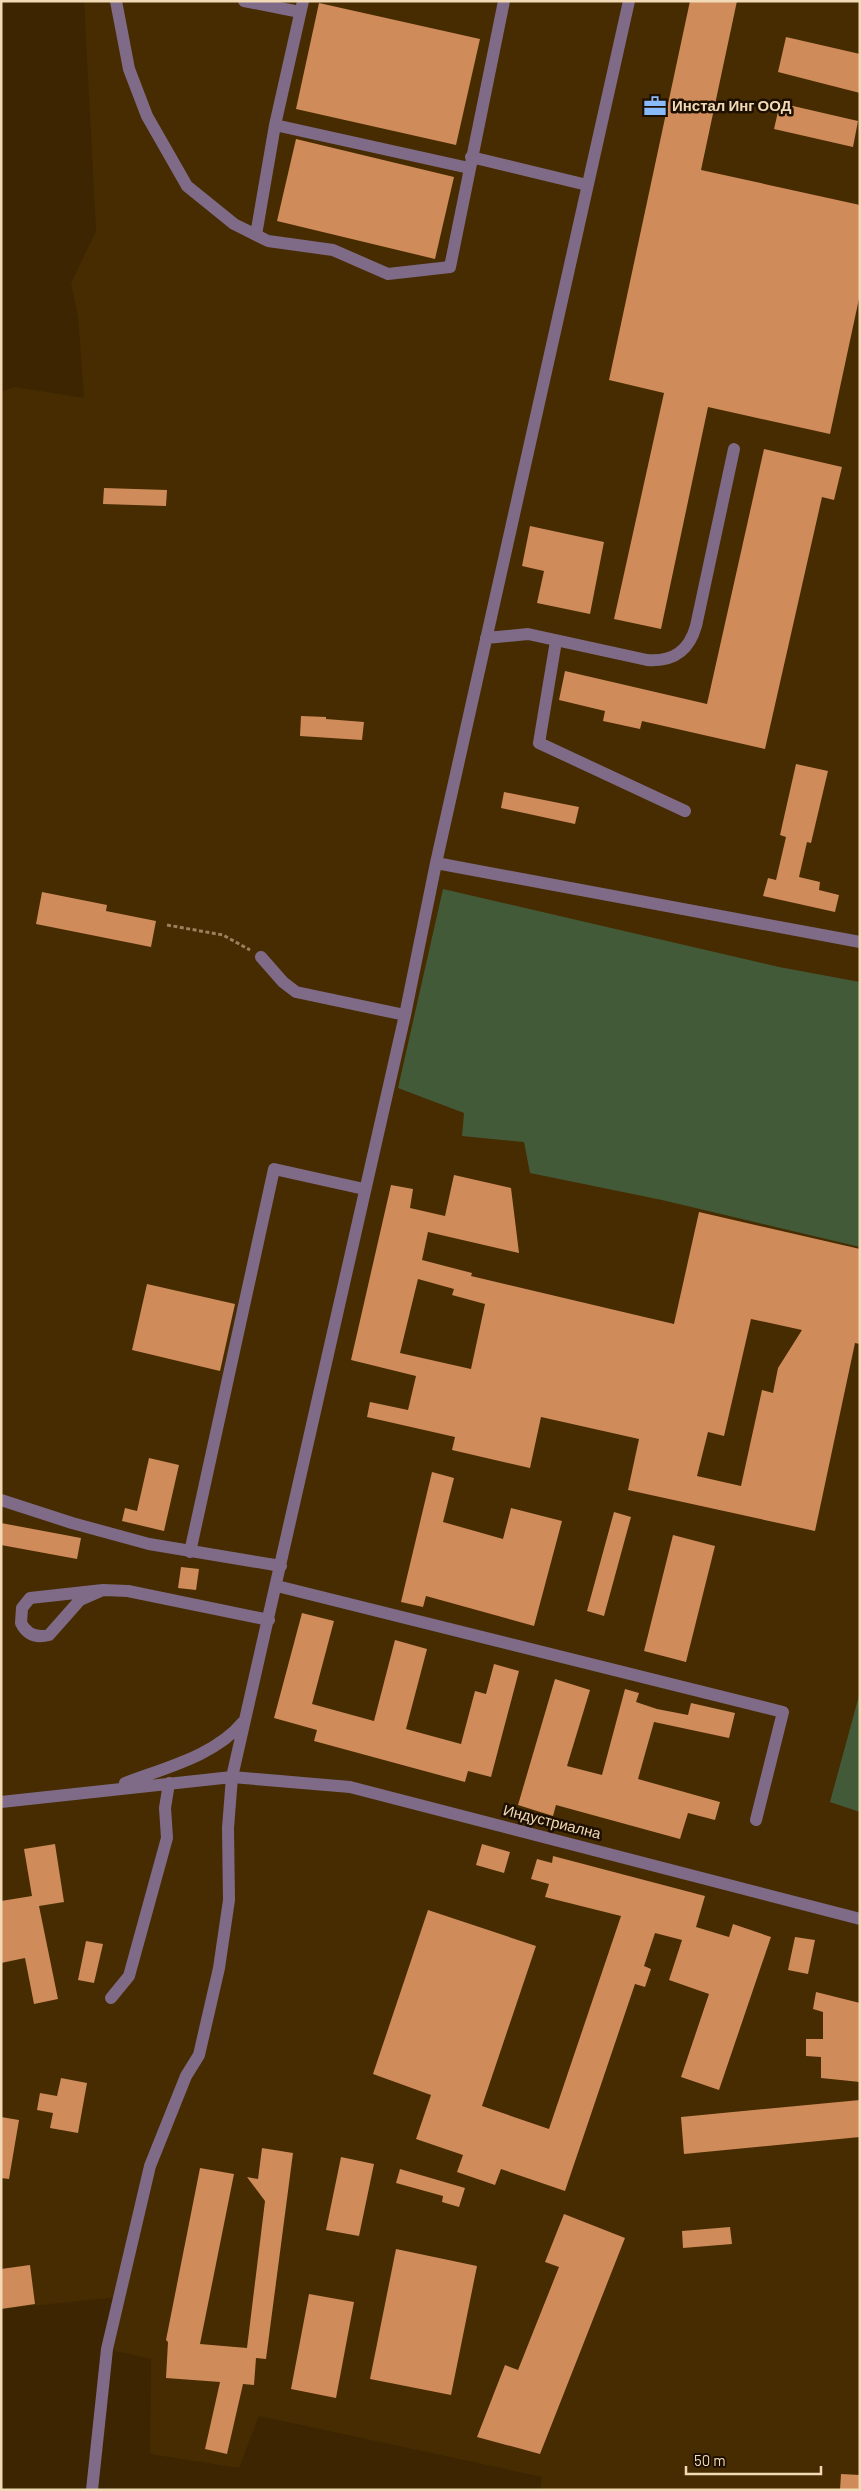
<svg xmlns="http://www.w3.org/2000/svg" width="861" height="2491" font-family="Barlow,sans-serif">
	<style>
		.built { fill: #462c00 }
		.green { fill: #435a39 }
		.building { fill: #cf8b59; fill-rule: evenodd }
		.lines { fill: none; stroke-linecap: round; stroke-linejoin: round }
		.path { stroke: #99815d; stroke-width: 3; stroke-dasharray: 4 2.5; stroke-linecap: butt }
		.minor { stroke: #7f6b87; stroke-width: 12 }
		.labels { text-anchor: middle; stroke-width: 5; stroke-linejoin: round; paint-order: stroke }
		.poi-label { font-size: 15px; font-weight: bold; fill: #f3dab7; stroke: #1e1000; text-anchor: start }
		.street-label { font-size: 15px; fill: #f3dab7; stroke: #1e1000 }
	</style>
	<rect width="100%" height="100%" fill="#3c2500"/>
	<!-- built -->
	<path class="built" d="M84,1H860V2490H540L542,2477L259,2416L239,2468L150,2454L151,2359L107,2349L119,2297L1,2309V392L15,387L84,398L78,317L71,283L96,231Z"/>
	<!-- green -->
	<path class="green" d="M443,889L779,967L860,982V1247L662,1200L530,1173L524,1142L462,1136L464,1113L398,1088Z
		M860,1692V1812L830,1802Z"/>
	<!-- building -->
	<path class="building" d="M690,1H737L701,170L860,205V294L830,434L708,407L661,629L614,619L664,393L609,380Z
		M319,3L480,39L456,145L296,109Z
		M786,37L860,54V93L778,72Z
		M780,103L858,121L853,147L774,129Z
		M296,139L454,177L435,259L277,221Z
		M764,449L842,467L834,500L822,497L765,749L642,721L640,729L603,721L605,711L559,700L565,671L707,704Z
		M104,488L167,490L166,506L103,504Z
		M530,526L604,542L590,614L537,603L544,571L522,566Z
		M301,716L326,717V719L364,722L362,740L300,736Z
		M796,764L828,771L811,843L807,842L799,877L820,882L819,890L839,895L835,912L763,896L768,878L776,880L786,837L780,835Z
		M504,792L579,807L575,824L501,808Z
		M42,892L107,905L106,911L156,921L151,947L36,924Z
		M454,1175L511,1188L519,1253L428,1232L422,1260L472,1273L471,1276L674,1324L699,1212L860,1249V1344L855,1343L815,1531L628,1490L639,1439L541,1417L530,1468L452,1450L455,1437L367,1417L370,1402L408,1410L416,1376L351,1360L391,1185L413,1189L410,1208L445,1216ZM418,1279L454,1289L452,1295L485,1304L471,1369L400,1353ZM751,1319L802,1330L778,1368L773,1393L762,1390L741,1486L697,1476L708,1432L724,1436Z
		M147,1284L235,1304L220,1371L132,1350Z
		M149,1458L179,1465L164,1531L122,1521L125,1508L137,1511Z
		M432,1472L454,1478L443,1522L503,1539L511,1508L562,1521L534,1626L426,1596L423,1607L401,1602Z
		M614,1512L631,1517L604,1616L587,1611Z
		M1,1523L81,1538L77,1559L1,1545Z
		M673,1535L715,1546L686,1662L644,1651Z
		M181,1567L199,1569L196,1590L178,1588Z
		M302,1613L334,1621L312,1704L374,1721L395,1640L427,1649L406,1729L461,1744L475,1691L486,1694L494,1664L519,1671L491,1777L468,1771L465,1782L314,1741L317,1730L274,1718Z
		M555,1679L590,1690L567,1766L602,1775L625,1689L639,1693L636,1702L657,1709L688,1715L691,1703L735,1713L729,1738L654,1722L638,1779L720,1802L715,1820L688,1813L680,1839L556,1805L553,1816L518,1805Z
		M55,1844L64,1902L39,1906L58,1999L34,2004L25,1958L1,1963V1901L32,1896L24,1849Z
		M482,1844L510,1852L504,1873L476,1865Z
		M553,1856L705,1896L696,1927L729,1937L733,1924L771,1937L719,2090L681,2077L709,1994L669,1980L682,1940L655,1933L644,1966L651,1969L645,1987L635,1984L565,2191L501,2169L495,2185L457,2172L463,2155L416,2139L431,2095L373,2074L428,1910L536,1946L482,2106L549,2129L621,1916L545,1897L549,1884L531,1879L537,1859L552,1863Z
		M795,1937L815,1940L808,1974L788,1970Z
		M86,1941L103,1944L94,1983L78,1980Z
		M816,1992L860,2003V2082L821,2078V2057L806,2056V2039H823V2012L813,2009Z
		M61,2078L87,2083L78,2133L50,2128L53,2113L37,2110L40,2093L57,2096Z
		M860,2100V2137L684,2154L681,2117Z
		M1,2117L19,2120L9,2179L1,2178Z
		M262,2148L293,2153L266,2359L256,2358L254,2385L243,2384L227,2454L205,2449L220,2382L166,2378L168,2342L166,2340L200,2168L234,2174L200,2344L247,2348L265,2201L247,2177L258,2179Z
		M341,2157L374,2164L359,2236L326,2230Z
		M400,2169L465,2188L459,2207L442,2202L443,2196L396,2183Z
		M564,2214L625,2238L540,2454L477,2437L505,2365L518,2370L559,2267L545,2262Z
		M730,2227L732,2244L683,2248L682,2231Z
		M396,2249L477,2266L451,2395L370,2379Z
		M30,2265L35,2304L1,2309V2269Z
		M309,2294L354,2302L336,2398L291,2389Z
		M841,2474L860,2475V2490H840Z"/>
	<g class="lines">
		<!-- path -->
		<path class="path" d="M167,925L223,935L250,950"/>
		<!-- minor -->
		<path class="minor" d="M116,1L129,69L147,116L187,186L234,224L268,241L333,250L388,274L450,267L504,1
			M244,1L300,12
			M275,125L469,168
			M471,157L587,185
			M256,235L275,125L303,1
			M486,638L528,634L647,660C673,662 689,651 696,626L734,449
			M556,641L539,743L685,811
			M436,863L860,942
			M261,957L283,982L296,992L405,1015
			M1,1500L72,1523L149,1544L281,1566
			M190,1552L274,1169L364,1189
			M277,1586L783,1712L756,1820
			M103,1590L80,1600L49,1635C37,1638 27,1635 21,1623L22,1608L30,1598L103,1590L128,1591L269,1620
			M125,1783C164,1768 215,1756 243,1722
			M1,1802L232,1777L350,1787L860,1919
			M111,1998L129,1976L167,1838L165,1808L169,1783
			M92,2490L107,2349L150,2166L186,2076L199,2055L219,1968L229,1900L228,1828L232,1777L405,1015L436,863L629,1"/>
	</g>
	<!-- icons -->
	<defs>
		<symbol id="office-bare" viewBox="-9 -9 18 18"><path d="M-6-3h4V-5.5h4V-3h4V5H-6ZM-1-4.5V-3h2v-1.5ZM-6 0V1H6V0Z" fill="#89bafc" stroke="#1e1000" stroke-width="2.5" paint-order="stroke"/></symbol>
	</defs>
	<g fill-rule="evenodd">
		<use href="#office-bare" x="639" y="90" width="32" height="32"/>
	</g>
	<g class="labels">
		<!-- poi labels -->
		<g class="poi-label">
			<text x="672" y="111">Инстал Инг ООД</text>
		</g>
		<!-- street labels -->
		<g class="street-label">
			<text transform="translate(552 1822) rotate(14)" y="5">Индустриална</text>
		</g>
	</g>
	<!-- border -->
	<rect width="861" height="2491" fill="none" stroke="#f3dab7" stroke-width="5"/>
	<!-- scale -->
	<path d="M686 2466v8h135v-8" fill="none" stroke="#f3dab7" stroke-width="2.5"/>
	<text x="694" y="2466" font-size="15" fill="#f3dab7" stroke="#1e1000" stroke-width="4" paint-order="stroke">50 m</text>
</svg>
